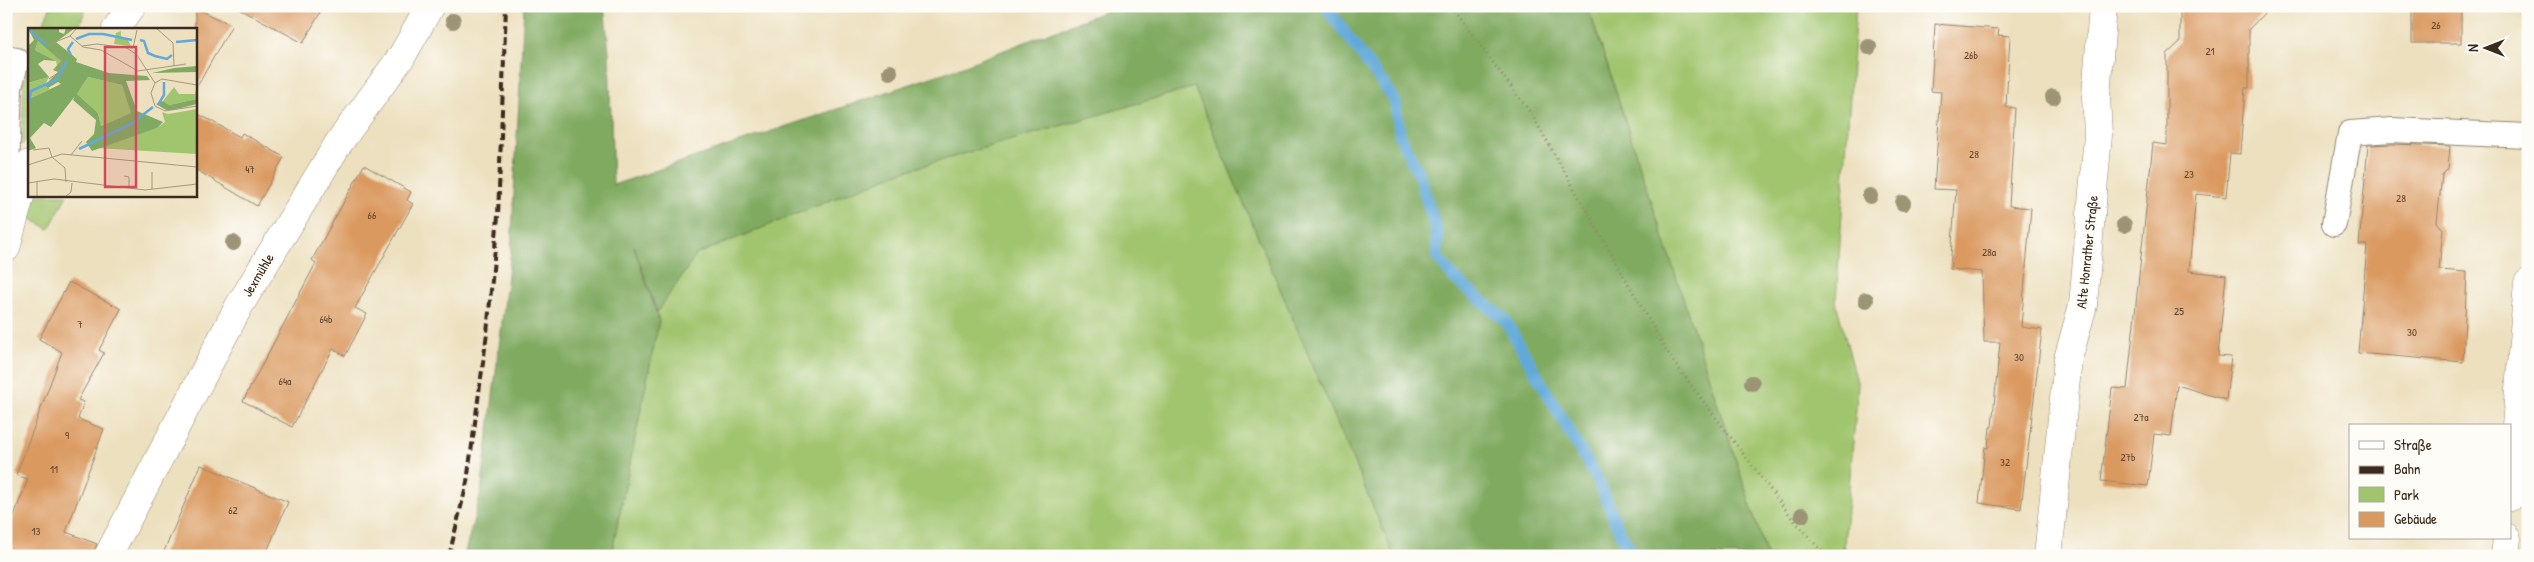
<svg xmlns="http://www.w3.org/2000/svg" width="2534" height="562" font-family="'Patrick Hand',sans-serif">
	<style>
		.green { fill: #a1c56e; stroke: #6e7846 }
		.forest { fill: #80aa61; stroke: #5e6a40 }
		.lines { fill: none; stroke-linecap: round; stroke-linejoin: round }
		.stream { stroke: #62a9d9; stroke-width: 12 }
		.building { fill: #da995f }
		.service-casing { stroke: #94856e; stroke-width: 26 }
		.minor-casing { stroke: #94856e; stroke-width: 29 }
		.tertiary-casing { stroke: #94856e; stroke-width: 29 }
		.path { stroke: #94856e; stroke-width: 3; stroke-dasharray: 1 4; stroke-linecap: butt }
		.service { stroke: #fff; stroke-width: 24 }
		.minor { stroke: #fff; stroke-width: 28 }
		.tertiary { stroke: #fff; stroke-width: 28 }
		.rail { stroke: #3b2a1e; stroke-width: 4; stroke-dasharray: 8 4; stroke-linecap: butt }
		.tree { fill: #9c9574 }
		.labels { text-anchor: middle; stroke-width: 5; stroke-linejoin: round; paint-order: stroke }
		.number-label { font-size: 11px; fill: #63462e }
		.street-label { font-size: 14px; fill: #3b2a1e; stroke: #fdfcf7 }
		.inset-river { fill: none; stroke: #62a9d9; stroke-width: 2.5 }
		.inset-road { fill: none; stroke: #a6977f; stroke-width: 1 }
		.view { fill: #d1495b; fill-opacity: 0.15; stroke: #d1495b; stroke-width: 2.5 }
		.inset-edge { fill: none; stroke: #3b2a1e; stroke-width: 2.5 }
	</style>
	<rect width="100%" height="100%" fill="#fdfcf7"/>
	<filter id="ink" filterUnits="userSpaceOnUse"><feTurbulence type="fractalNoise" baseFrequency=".02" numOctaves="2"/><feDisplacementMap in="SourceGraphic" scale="10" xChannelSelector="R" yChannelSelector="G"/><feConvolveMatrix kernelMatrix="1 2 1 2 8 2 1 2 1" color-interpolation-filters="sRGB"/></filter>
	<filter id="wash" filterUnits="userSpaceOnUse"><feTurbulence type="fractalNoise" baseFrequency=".0096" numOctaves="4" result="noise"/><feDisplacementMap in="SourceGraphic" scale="20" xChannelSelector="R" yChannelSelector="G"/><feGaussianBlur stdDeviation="1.12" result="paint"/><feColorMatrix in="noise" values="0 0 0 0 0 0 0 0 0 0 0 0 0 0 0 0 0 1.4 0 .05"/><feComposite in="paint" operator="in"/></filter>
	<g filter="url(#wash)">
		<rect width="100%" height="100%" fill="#ede0bf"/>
		<!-- green -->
		<path class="green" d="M51,6H87L78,29H41Z
			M1588,6H1856L1836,302L1858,386L1843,556H1767Z
			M29,55V137L22,145L24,83Z
			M1194,87L1394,556H611L659,321L657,312L697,254L898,173Z
			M31,195H67L49,229L30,218Z"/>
		<!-- forest -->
		<path class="forest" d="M524,6H604L609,52L613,185L955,69L1119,6H1588L1767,556H1394L1194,87L898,173L697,254L657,312L634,246L659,321L611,556H464L481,493L511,250Z"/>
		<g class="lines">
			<!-- stream -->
			<path class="stream" d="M1325,6L1395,100L1400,136L1419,175L1437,233V257L1454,278L1505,320L1598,481L1621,535L1635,556"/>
		</g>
		<g id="blocks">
			<!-- building -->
			<path class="building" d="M235,6H324L303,43Z
				M2180,6H2271L2249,29V88H2245L2240,154L2230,153L2226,197L2196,194L2189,271L2226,275L2218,356L2231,357L2226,400L2177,385L2171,436L2154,434L2148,486L2101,481L2112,388L2127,389L2153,143L2167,145V54L2180,42Z
				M2412,6H2461V43H2412Z
				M195,8L232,25L195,90Z
				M1935,24L1999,29L1998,35L2010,36L2006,107L2015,108L2009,206L2031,208L2021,327L2042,330L2021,509L1979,503L1985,447L1988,448L1990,427H1992L2000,342H1984L1982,272L1950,269L1956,190L1934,189L1941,92L1931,91Z
				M195,112L240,137L242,133L284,157L257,206L195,169Z
				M2392,144L2450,146L2448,169L2442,175L2437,222L2443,229L2439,270L2467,272L2463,362L2358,353L2367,245H2359L2368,145Z
				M364,165L411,192L407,200L413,204L355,308L367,314L345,356L333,349L292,427L243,401L316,263L312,260Z
				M69,282L121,309L99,350L104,353L78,400L84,402L78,419L104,429L66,532L97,544L93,556H6V536L28,479L16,475L62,352L39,339Z
				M201,465L288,502L265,556H162Z"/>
		</g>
	</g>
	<g filter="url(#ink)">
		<use href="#blocks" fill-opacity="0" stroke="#94856e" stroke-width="1"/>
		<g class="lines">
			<defs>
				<path id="service" d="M6,58L17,60L10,87L6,197
					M2334,224L2350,133L2392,130L2528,136"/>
				<path id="minor" d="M116,29L132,6
					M6,248L29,164
					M108,556L239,306L338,144L402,56L430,6
					M2048,556L2068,359L2083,305L2098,135L2096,96L2103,6"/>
				<path id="tertiary" d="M2510,497L2528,283
					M2505,556L2507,538"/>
			</defs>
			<!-- service casing -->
			<use href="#service" class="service-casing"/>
			<!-- minor casing -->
			<use href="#minor" class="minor-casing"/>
			<!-- tertiary casing -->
			<use href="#tertiary" class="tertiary-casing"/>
			<!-- path -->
			<path class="path" d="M1451,6L1532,115L1672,360L1792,518L1826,556"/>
			<!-- service -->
			<use href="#service" class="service"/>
			<!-- minor -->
			<use href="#minor" class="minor"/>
			<!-- tertiary -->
			<use href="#tertiary" class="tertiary"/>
			<!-- rail -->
			<path class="rail" d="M449,556L467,482L487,333L498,216L506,6"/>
		</g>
		<!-- trees -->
		<g class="tree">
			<circle cx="453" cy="21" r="8"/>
			<circle cx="1869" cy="47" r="8"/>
			<circle cx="890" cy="72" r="8"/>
			<circle cx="2053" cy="97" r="8"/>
			<circle cx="1870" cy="196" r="8"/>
			<circle cx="1903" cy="203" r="8"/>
			<circle cx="2124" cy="225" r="8"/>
			<circle cx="233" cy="243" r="8"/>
			<circle cx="1866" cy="300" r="8"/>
			<circle cx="1752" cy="383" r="8"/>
			<circle cx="1802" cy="515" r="8"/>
		</g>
	</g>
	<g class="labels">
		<!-- number labels -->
		<g class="number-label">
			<text x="2436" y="29">26</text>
			<text x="2210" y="55">21</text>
			<text x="1971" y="59">26b</text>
			<text x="1974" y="158">28</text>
			<text x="250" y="173">47</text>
			<text x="2189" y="178">23</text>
			<text x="2401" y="202">28</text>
			<text x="372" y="219">66</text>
			<text x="1989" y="256">28a</text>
			<text x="2179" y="315">25</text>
			<text x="326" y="323">64b</text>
			<text x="80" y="328">7</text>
			<text x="2412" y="336">30</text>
			<text x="2019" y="361">30</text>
			<text x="285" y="385">64a</text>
			<text x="2141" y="421">27a</text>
			<text x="67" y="439">9</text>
			<text x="2128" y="461">27b</text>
			<text x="2005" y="466">32</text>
			<text x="54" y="473">11</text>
			<text x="233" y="514">62</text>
			<text x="36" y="535">13</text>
		</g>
		<!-- street labels -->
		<g class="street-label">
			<text transform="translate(2087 252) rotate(-84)" y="5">Alte Honrather Straße</text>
			<text transform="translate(258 275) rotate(-59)" y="5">Jexmühle</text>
		</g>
	</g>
	<!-- overview -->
	<g transform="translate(28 28)">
		<rect width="169" height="169" fill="#ede0bf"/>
		<path d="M93,3V10L100,12L103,18L86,16L88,5ZM10,13L29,28L33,33L29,38L28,33L7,22ZM21,49L17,57L22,61L3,70L0,68V55ZM60,49L94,57L104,85L73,98L70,85L49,66ZM146,59L151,66H167L169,59V71L141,77L135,73ZM169,81V126L68,120L129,100L137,94L134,84L140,86Z" fill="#a1c56e"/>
		<path d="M0,0H31V4L36,6L38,0H47L28,14L49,31L48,34L81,45L119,48L122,52L98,53L105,72L109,83L135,94L129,100L64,123L58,114L66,106L68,92L45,72L47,68L23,99L16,95L2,110L8,120L0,123V68L3,70L33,56L30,54L20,60L17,57L30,44L25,42L33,33L10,13L7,22L28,33L16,32L10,36L21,49L0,55V18L6,12ZM60,49L94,57L103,85L73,98L70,85L49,66ZM169,38V44L124,45L146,40ZM169,71V76L145,82H138L128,76L135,73L141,77Z" fill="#80aa61" fill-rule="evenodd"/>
		<path class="inset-river" d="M0,1L18,17M48,11L61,6H75L104,12M112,12L116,13L120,25L127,28L139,31L144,27M148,14L169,12M43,27L40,21L45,14M130,77L136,67V54M0,80L3,63L28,52L39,33M51,121L103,96L125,79"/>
		<path class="inset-road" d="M2,0L35,31L31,44L21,51M128,0L145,15L146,38M42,8L55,19L73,22L110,43L158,36M20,17L42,8L49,0M54,18L69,16L99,20L109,27L127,55M98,19L105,20L109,2M169,57L134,51L127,55L123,65L127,78L137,83L169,78M5,122L21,120L24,129L37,140L38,154M43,127L54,113M0,137L34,126L169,139M96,148L101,149V160M0,155L26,151L117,162L169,156M124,161V144M9,169V153M37,169L43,164L44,155"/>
		<path class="view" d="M77,19H108V159H77Z"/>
		<rect width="169" height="169" class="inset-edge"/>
	</g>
	<!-- margin -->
	<rect width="2534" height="562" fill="none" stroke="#fdfcf7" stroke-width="25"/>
	<!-- legend -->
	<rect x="2349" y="424" width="162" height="115" fill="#fdfcf7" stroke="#afa8a0"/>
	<rect x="2359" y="441" width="25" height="8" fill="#ffffff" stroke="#afa8a0"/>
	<text x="2394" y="450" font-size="15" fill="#3b2a1e">Straße</text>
	<rect x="2359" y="466" width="25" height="8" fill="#3b2a1e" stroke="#afa8a0"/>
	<text x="2394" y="474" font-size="15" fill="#3b2a1e">Bahn</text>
	<rect x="2359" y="487" width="25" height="15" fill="#a1c56e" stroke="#afa8a0"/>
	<text x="2394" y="500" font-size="15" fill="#3b2a1e">Park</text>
	<rect x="2359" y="512" width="25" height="15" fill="#da995f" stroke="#afa8a0"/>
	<text x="2394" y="524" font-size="15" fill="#3b2a1e">Gebäude</text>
	<!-- north arrow -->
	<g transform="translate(2486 48) rotate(270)" stroke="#fdfcf7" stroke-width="4" paint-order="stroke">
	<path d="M0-4L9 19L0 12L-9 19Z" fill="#3b2a1e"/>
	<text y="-8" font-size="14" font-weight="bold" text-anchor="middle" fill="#3b2a1e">N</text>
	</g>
</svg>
